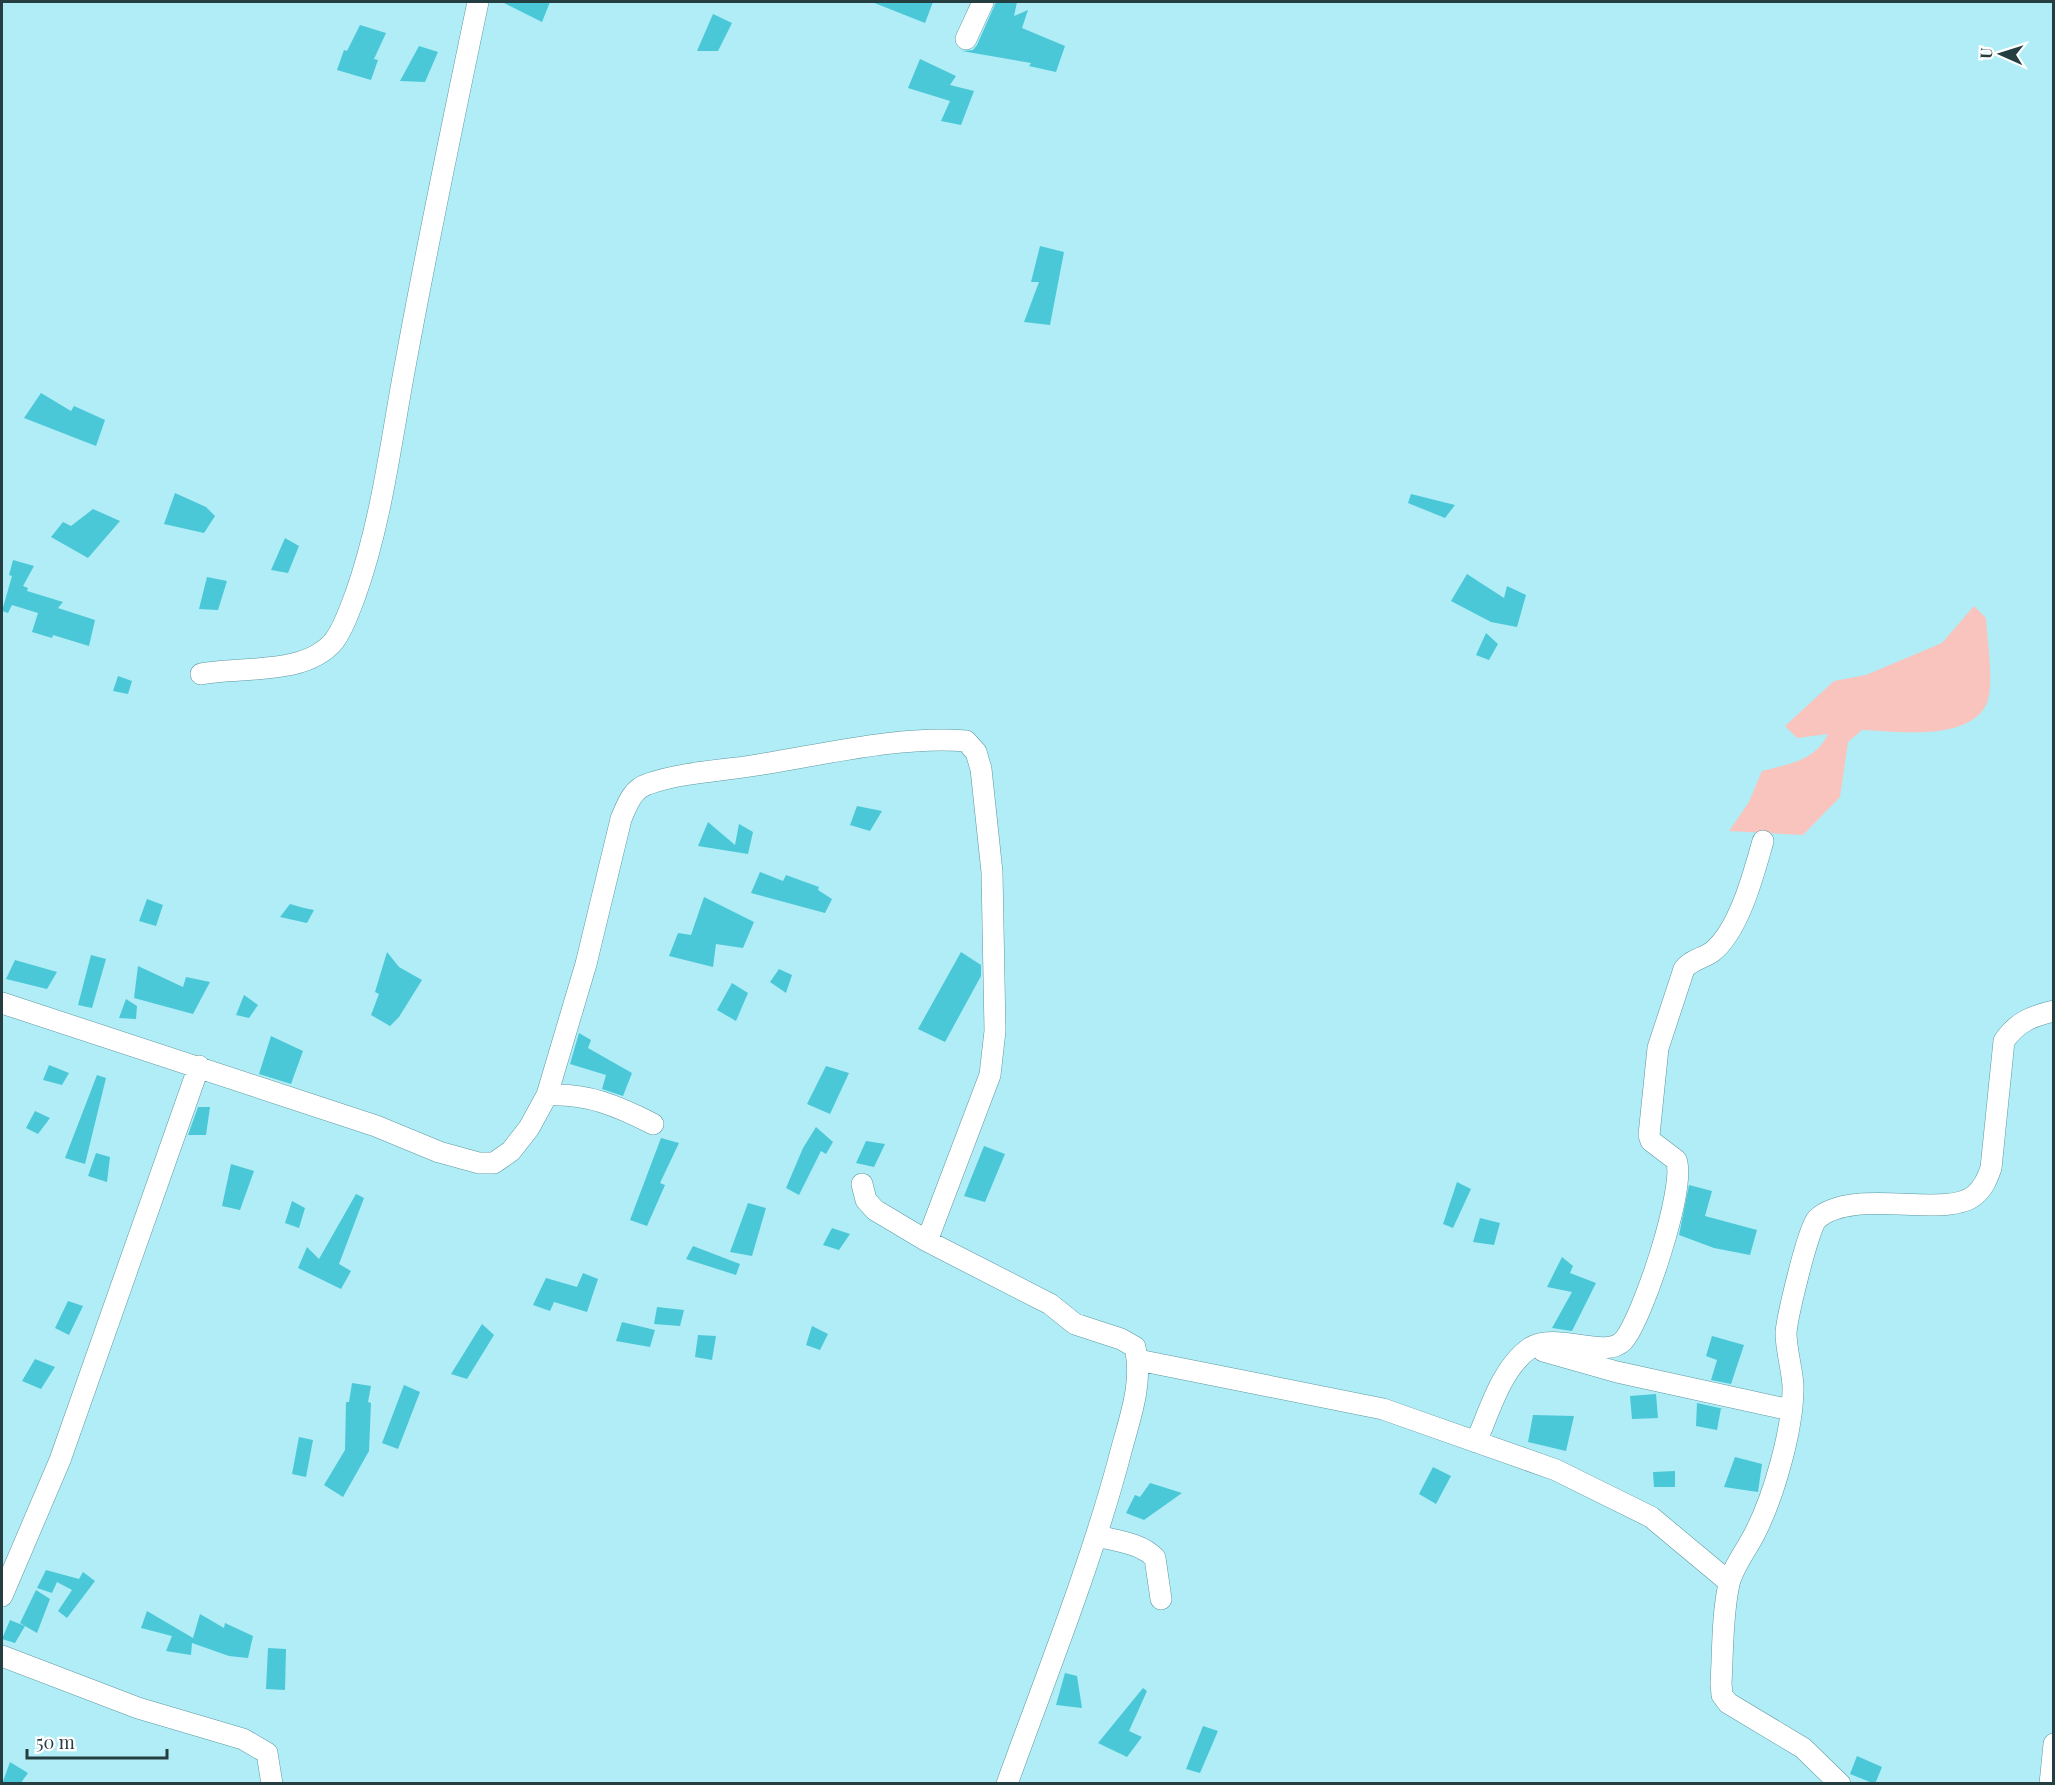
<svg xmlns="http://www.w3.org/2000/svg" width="2055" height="1785" font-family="'Playfair Display',serif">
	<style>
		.green { fill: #f9c4bd }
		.building { fill: #4ac8d8 }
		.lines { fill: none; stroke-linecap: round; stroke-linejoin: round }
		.minor-casing { stroke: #5d98a1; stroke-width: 22 }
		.minor { stroke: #fff; stroke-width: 21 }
	</style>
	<rect width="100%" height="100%" fill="#b0edf6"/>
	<!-- green -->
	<path class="green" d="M1974,606L1986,618C1987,639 1995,688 1986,705C1967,742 1896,731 1862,730L1848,742L1840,797L1803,835L1729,831L1749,802L1762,771C1789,764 1815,761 1828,734L1797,738L1785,726L1834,681L1866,675L1942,643Z"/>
	<!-- building -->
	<path class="building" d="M502,2H550L542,22Z
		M872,2H933L925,23Z
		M996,2H1017L1014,16L1028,10L1022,28L1065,46L1056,72L1029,66L1031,63L962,51L973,50L977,45Z
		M713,14L732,23L718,51H697Z
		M360,25L386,33L374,59L378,60L371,80L337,70L344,50L347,51Z
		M419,46L438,52L425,82L400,81Z
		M920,59L956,76L950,85L974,91L961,125L941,121L950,101L908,88Z
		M1040,246L1064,252L1050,325L1024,322L1039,282H1031Z
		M41,393L71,411L74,406L105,420L96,446L24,418Z
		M175,493L206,507L215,516L204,533L164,524Z
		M1411,494L1455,505L1445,518L1408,503Z
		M93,509L120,521L88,558L51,537L63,522L71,526Z
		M285,538L299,546L288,573L271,570Z
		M13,560L34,566L23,586L28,588L27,591L63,602L58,608L95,620L89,646L53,635L52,638L32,632L38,613L12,605L8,613L2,611L12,576L9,575Z
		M1467,574L1504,598L1507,586L1526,595L1517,627L1491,622L1451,601Z
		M207,577L227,581L218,610L199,609Z
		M1486,633L1498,644L1489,660L1476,655Z
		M118,676L132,681L128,694L113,691Z
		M857,806L882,811L870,831L850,825Z
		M708,822L735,845L739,824L753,832L748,854L698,846Z
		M760,872L783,881L786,875L819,887L818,890L832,899L825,913L751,893Z
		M704,897L754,922L743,948L716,944L713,967L669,956L678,933L691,935Z
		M147,899L163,905L156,926L139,921Z
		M290,904L304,908L314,910L307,923L280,917Z
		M387,952L399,967L422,980L399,1017L390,1026L371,1015L379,994L375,992Z
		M961,952L981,965V976L945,1042L918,1029Z
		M91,955L106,959L92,1008L78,1005Z
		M15,960L57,972L47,989L6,979Z
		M138,966L183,987L186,977L210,982L193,1014L134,998Z
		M779,969L792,975L786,993L770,982Z
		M732,983L748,993L736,1021L717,1010Z
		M244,995L258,1005L249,1018L236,1015Z
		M126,999L137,1006L136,1019L119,1018Z
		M579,1033L591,1040L588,1048L632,1073L623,1096L602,1089L606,1075L570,1064Z
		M271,1036L303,1051L291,1084L259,1074Z
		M49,1065L69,1073L62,1085L43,1080Z
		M826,1066L849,1073L830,1114L807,1104Z
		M97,1075L106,1078L85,1164L65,1158Z
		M198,1107H210L206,1135H188Z
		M35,1111L50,1118L38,1134L26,1128Z
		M816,1127L833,1142L826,1154L821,1151L799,1195L786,1188L803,1148Z
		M661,1138L679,1143L660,1183L665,1185L647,1226L630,1220Z
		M866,1141L885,1144L874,1167L856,1163Z
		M984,1146L1005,1154L985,1202L964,1196Z
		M96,1153L110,1157L107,1182L88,1176Z
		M231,1164L254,1171L240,1210L222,1206Z
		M1457,1182L1471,1189L1453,1228L1443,1224Z
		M1689,1185L1712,1191L1705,1216L1757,1230L1750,1255L1714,1248L1679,1235Z
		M356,1194L364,1198L339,1264L351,1271L341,1289L298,1268L307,1247L319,1259Z
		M292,1201L305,1208L299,1228L285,1223Z
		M748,1203L766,1208L752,1256L730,1252Z
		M1480,1218L1500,1223L1494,1245L1473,1242Z
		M832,1228L850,1234L839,1250L823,1245Z
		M693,1246L740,1264L736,1275L686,1259Z
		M1562,1257L1573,1266L1570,1273L1596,1283L1572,1331L1552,1328L1572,1292L1547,1287Z
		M583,1273L598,1279L587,1312L554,1302L550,1311L533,1305L546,1278L577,1287Z
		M68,1301L83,1306L69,1335L55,1328Z
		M657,1307L684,1310L680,1326L654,1324Z
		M622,1322L655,1330L650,1347L616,1341Z
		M482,1324L494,1335L467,1379L451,1374Z
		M812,1326L828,1334L820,1350L806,1345Z
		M698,1335L716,1336L712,1360L695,1357Z
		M1712,1336L1744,1345L1731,1384L1711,1380L1717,1360L1706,1356Z
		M35,1359L55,1367L41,1389L22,1381Z
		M352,1383L371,1386L368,1402L371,1403L369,1451L343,1497L324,1485L345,1450L346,1402H349Z
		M404,1385L420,1392L398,1449L382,1443Z
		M1656,1394L1658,1418L1632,1419L1630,1396Z
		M1697,1403L1724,1409L1721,1408L1717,1430L1696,1426Z
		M1533,1415L1574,1416L1566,1451L1528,1442Z
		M299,1437L313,1440L306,1477L292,1474Z
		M1735,1457L1762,1464L1758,1492L1724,1487Z
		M1433,1467L1451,1476L1436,1504L1419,1494Z
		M1675,1471V1487H1654L1653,1472Z
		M1150,1483L1182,1493L1144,1520L1126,1513L1135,1495L1140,1497Z
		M46,1570L79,1579L83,1572L95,1581L67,1618L58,1611L72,1590L57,1582L52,1593L37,1588Z
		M36,1590L50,1599L37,1633L20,1623Z
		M147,1611L193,1638L200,1614L224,1628L225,1623L253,1636L248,1658L229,1656L192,1643L191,1655L166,1651L172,1636L141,1628Z
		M10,1620L25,1626L15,1643L2,1639Z
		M268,1648L286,1649L285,1690L266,1689Z
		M1065,1673L1077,1676L1082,1708L1056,1705Z
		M1143,1688L1147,1691L1129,1731L1142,1737L1127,1757L1098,1743Z
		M1203,1726L1218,1731L1200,1773L1186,1769Z
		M1857,1756L1882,1767L1875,1784L1850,1774Z
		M10,1762L28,1773L20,1784H2Z"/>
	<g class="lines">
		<defs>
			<path id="minor" d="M966,39L983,2
				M201,674C242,666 305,676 334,641C344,628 349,611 355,596C382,521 391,440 406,361C428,241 453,121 478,2
				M2,1003L376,1126L439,1152L479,1163H494L511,1151L529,1128L547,1095L586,964L621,819C627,805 632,789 648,784C682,772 722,771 757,765C821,755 902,735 966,741L976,752L981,769L992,872L995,1031L990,1075L927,1241
				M547,1095C587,1093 618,1106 653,1124
				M862,1184L866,1200L875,1210L927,1241L1050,1304L1075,1324L1121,1339L1135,1347C1144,1385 1128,1422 1119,1459C1089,1570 1046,1676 1007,1784
				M1543,1351L1617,1372L1790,1410
				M1138,1360L1383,1409L1556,1470L1651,1517L1729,1582
				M1476,1442C1489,1413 1501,1368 1530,1348C1555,1331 1605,1360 1623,1341C1642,1321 1687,1185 1676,1160L1651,1141L1649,1135L1658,1048L1684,969C1692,959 1702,959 1712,952C1739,931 1754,873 1763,841
				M1098,1536C1117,1541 1141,1543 1155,1558L1161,1599
				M2,1596L60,1460L199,1066
				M2,1656L138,1708L243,1739L267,1753L272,1784
				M1840,1784L1803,1748L1728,1703L1722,1695L1721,1683C1723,1651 1722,1615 1729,1584C1733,1566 1748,1548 1756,1531C1774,1495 1792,1432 1793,1391C1794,1375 1786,1352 1786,1333C1787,1318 1808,1228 1817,1219C1853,1186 1946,1220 1975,1195C1984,1187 1987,1179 1991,1168L2004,1041C2017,1022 2032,1016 2054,1011
				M2050,1784L2054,1744"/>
		</defs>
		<!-- minor casing -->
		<use href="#minor" class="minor-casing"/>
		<!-- minor -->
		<use href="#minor" class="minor"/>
	</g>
	<!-- border -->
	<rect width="2055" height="1785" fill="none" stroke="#253e41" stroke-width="6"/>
	<!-- north arrow -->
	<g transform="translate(2001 54) rotate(273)" stroke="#ffffff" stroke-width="4.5" paint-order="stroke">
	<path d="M0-4.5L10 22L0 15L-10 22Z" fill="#253e41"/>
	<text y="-9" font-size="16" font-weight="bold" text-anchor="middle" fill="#253e41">U</text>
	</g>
	<!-- scale -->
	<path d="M27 1749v9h140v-9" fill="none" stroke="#253e41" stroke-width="3"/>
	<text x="36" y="1749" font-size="18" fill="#253e41" stroke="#ffffff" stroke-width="4.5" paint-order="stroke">50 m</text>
</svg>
